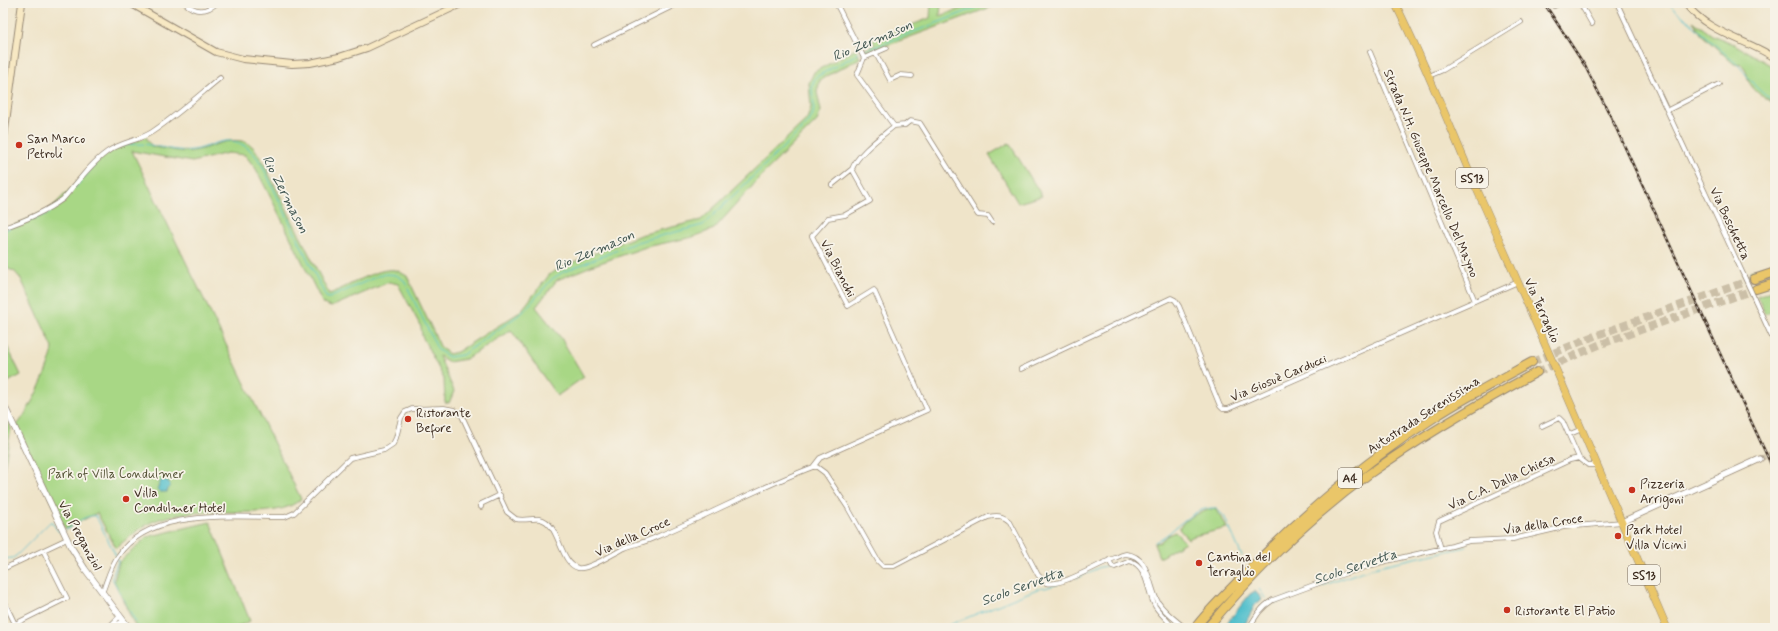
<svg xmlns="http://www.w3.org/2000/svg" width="1778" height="631" font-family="Mynerve,sans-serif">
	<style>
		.green { fill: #a8d785; stroke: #728052 }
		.water { fill: #53c0cc; stroke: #477575 }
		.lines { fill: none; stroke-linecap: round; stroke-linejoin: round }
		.stream { stroke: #53c0cc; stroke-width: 1 }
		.tertiary-tunnel { stroke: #cbbfa7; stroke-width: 5.5; stroke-dasharray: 5.5 3; stroke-linecap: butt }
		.motorway-tunnel { stroke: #cbbfa7; stroke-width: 8; stroke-dasharray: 8 4; stroke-linecap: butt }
		.minor-casing { stroke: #958774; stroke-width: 5.5 }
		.tertiary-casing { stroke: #958774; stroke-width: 7 }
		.secondary-casing { stroke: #958774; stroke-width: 8 }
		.primary-casing { stroke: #958774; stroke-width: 8 }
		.motorway-casing { stroke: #958774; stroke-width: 10 }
		.minor { stroke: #fff; stroke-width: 4 }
		.tertiary { stroke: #fff; stroke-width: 5.5 }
		.secondary { stroke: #f7e8c3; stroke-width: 6 }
		.primary { stroke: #eac669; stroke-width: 7 }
		.motorway { stroke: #eac669; stroke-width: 8 }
		.rail-casing { stroke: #3b2a1e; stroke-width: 2.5 }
		.rail { stroke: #f7f3e8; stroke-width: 1; stroke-dasharray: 3; stroke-linecap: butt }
		.minor-bridge-casing { stroke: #958774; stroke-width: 5.5; stroke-linecap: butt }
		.minor-bridge { stroke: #fff; stroke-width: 4 }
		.poi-dot { fill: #c8321e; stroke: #f7f3e8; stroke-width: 1.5 }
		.labels { text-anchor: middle; stroke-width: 3.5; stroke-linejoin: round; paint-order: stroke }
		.shield { fill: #f7f3e8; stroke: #73665b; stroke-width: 1 }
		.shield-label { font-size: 12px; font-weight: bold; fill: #3b2a1e }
		.poi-label { font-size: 13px; fill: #3b2a1e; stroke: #f7f3e8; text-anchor: start }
		.street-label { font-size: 13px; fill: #3b2a1e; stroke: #f7f3e8 }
		.park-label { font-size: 13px; fill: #565538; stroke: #f7f3e8 }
		.water-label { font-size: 14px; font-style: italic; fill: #425752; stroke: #f7f3e8 }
	</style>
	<rect width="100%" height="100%" fill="#f7f3e8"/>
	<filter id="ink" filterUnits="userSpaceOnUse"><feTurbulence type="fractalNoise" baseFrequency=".025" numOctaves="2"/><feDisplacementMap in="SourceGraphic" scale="8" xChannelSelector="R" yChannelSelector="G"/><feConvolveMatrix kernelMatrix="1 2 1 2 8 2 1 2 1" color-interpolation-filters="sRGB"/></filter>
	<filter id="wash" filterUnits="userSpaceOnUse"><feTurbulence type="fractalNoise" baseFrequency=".012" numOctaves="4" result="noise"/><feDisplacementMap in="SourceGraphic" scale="16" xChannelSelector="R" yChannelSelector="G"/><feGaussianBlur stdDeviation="0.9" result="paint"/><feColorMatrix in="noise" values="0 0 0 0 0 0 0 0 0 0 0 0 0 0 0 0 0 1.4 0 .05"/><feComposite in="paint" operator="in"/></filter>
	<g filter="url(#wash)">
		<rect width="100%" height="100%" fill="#efe4c9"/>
		<!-- green -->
		<path class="green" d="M931,3H941L940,16L977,3H1002L864,54L862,50L875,45L872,40L930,18Z
			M1693,21L1712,35L1734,44L1775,68V105C1766,99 1754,92 1749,82C1746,75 1748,71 1742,65L1734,64L1701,34Z
			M856,49L860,58L820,80L817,92L821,111L817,121L765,172L714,229L693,237L646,247L594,265L557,280L536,307L561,338L584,377L557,396L511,330L466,359L449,362L439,356L454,391L449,403L445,402L444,379L422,336L421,327L398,284L389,282L331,307L323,304L274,204L256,169L245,155L228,153L192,162L132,151L301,499C282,517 237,511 211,512C195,512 169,515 154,521C139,528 128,538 116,548L97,513L65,529L17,425C29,412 51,365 53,348L21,279L15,272L3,266V230L49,210L98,161L113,150L146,137L152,147C165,148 180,153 193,151C211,149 236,131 253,147C256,150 259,156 262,160L329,294C347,288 377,267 395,270C399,271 403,274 407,276L441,348L449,354L457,352L520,312L550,274L566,265L640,235L701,220L807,119L811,107L809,83L814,72Z
			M1009,143L1042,196L1018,203L989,155Z
			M1775,263V269L1751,276L1750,271Z
			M1775,290V309L1765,314L1757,296Z
			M7,346L21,375L4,384L3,348Z
			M3,411L11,428L3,474Z
			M1211,509H1215L1221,516L1227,528L1194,536L1188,539L1179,529C1185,517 1199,513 1211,509Z
			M210,522L250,621L235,628H136L114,581L119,562L147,537Z
			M1175,532L1185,542L1161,557H1159L1154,544L1158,542L1159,543L1168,535Z"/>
		<!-- water -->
		<path class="water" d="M162,479L168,481L170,485L167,492H160L157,489Z
			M1255,591L1262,599L1255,605L1243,628H1223L1250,594Z"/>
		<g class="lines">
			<!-- stream -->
			<path class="stream" d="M1668,3L1740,67L1756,87L1775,104
				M862,52L988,3
				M122,146C150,139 168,153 192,150C207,149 221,137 236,142C249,146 258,157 264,169L326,297L329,298L378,276L387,274L396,275L404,280L438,350L449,357L462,355L523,312L552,279L563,272L637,242L703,225L808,123C822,104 805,94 816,77L859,53
				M75,188L95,165
				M29,220L48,214L63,201
				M3,232L11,227
				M66,530C74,525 86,514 96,516L116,556
				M1155,542C1175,533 1190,507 1215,508L1224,516L1242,556
				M3,559L13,558L17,555L50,522H52L58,531L61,532
				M117,559L118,561L112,578L139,628
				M1077,578L1100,567L1109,566
				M1259,589L1265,598
				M1276,604L1285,599L1378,566L1466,547
				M942,628L1042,587L1045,588L1058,584"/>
		</g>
	</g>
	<g filter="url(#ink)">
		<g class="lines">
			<!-- tertiary-tunnel -->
			<path class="tertiary-tunnel" d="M1760,459L1773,453"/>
			<!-- motorway-tunnel -->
			<path class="motorway-tunnel" d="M1532,362L1597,335L1754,279
				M1537,372L1601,344L1756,289"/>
			<defs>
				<path id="minor" d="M185,3C195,13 207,12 217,3
					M1580,3L1592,24
					M1617,3L1744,276
					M1554,6L1560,3
					M594,45L671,7L675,3
					M1370,52L1475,301
					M876,54L890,80L901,75L912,76
					M864,58L887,48
					M1429,76L1443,70L1521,22
					M1668,110L1719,84
					M894,126L905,125L910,121L920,123L976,212L978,215L988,216L992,222
					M832,185L852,169
					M3,228C24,221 45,212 63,199C77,183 90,164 107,152C121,142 138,141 152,132C176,116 198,96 220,78
					M1755,300L1775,344
					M1769,330L1775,328
					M1021,369L1171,298L1175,300L1179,306L1220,406L1223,409H1228L1518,282
					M1542,426L1559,418L1563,422L1579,458
					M1570,434L1582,429
					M813,467L820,458L927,410L874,290L848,306L812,236L828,218L845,215L870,201L852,169C858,153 881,137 894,126L857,75L864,58L836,3
					M481,507V504L500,495
					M1441,549L1436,531L1439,521L1570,460L1579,458L1588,465H1597
					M1109,560L1112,566L1115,567L1130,561C1148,566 1147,592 1155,606C1160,614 1168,620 1173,628
					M3,569L67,539
					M102,593C107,581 110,567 118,556C149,509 228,517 277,517H285L294,513L350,458L384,450L393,444L396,438L401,418L405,412L412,409L444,408L454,410L462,416L507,512L516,519C524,521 532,518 540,519C560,523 559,563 578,568C589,570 614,553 625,548C635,544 646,542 656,537C709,515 760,487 813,467H817L825,473L848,508L878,561L883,566H894L988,517C997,515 1002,515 1010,522L1038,575L1046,583C1062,587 1098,564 1115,558C1118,557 1123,554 1126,554C1150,556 1149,587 1158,602C1165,613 1176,620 1185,628
					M3,599L15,624
					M111,625L120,616
					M7,628L67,598L43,550
					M108,628L124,621
					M1249,628C1256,616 1261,607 1273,600L1349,572L1382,562L1452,546L1469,541L1513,539L1564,527L1622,522"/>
				<path id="tertiary" d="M3,403L71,547L85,569L129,628
					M1773,453L1775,452
					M1622,522L1760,459"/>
				<path id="secondary" d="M130,3L216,52L243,59L292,64L310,63L339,57L367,48L463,3
					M1685,3C1709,34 1744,38 1775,58
					M3,144L22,3"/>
				<path id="primary" d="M1395,3C1426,65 1451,130 1479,194C1543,338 1605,483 1667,628"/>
				<path id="motorway" d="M1754,279L1775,272
					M1756,289L1775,283
					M1195,628C1210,608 1229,591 1246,573C1303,514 1365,461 1435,417C1466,397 1499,380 1532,362
					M1207,628C1254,572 1309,518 1369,474C1423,436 1479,403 1537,372"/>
			</defs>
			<!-- minor casing -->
			<use href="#minor" class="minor-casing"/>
			<!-- tertiary casing -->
			<use href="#tertiary" class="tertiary-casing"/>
			<!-- secondary casing -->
			<use href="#secondary" class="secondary-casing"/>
			<!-- primary casing -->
			<use href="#primary" class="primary-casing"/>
			<!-- motorway casing -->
			<use href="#motorway" class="motorway-casing"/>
			<!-- minor -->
			<use href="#minor" class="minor"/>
			<!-- tertiary -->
			<use href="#tertiary" class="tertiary"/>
			<!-- secondary -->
			<use href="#secondary" class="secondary"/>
			<!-- primary -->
			<use href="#primary" class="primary"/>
			<!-- motorway -->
			<use href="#motorway" class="motorway"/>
			<defs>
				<path id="rail" d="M1544,3L1585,66L1611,117L1775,473"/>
			</defs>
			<!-- rail casing -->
			<use href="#rail" class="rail-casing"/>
			<!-- rail -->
			<use href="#rail" class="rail"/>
			<defs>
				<path id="minor-bridge" d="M1744,276L1755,300"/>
			</defs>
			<!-- minor-bridge casing -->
			<use href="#minor-bridge" class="minor-bridge-casing"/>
			<!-- minor-bridge -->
			<use href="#minor-bridge" class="minor-bridge"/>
		</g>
	</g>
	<!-- markers -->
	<g class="poi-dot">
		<circle cx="19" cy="145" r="4"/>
		<circle cx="408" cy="419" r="4"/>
		<circle cx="1632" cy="490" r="4"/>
		<circle cx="126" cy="499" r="4"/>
		<circle cx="1618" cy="536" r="4"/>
		<circle cx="1199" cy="563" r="4"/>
		<circle cx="1507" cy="610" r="4"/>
	</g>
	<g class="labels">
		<!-- shield labels -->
		<g class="shield">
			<rect x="1456" y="168" width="32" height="20" rx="3"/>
			<rect x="1338" y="468" width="24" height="20" rx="3"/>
			<rect x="1628" y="565" width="32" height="20" rx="3"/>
		</g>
		<g class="shield-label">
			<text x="1472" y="182">SS13</text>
			<text x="1350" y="482">A4</text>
			<text x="1644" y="579">SS13</text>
		</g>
		<!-- poi labels -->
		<g class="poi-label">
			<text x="27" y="143">San Marco<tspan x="27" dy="15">Petroli</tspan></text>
			<text x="416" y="417">Ristorante<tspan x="416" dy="15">Before</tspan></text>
			<text x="1640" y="488">Pizzeria<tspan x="1640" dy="15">Arrigoni</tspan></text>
			<text x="134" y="497">Villa<tspan x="134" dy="15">Condulmer Hotel</tspan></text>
			<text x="1626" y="534">Park Hotel<tspan x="1626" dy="15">Villa Vicini</tspan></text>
			<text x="1207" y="561">Cantina del<tspan x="1207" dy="15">Terraglio</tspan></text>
			<text x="1515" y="615">Ristorante El Patio</text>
		</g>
		<!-- street labels -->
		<g class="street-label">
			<text transform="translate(1432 173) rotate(67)" y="5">Strada N.H. Giuseppe Marcello Del Mayno</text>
			<text transform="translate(1731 223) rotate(65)" y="5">Via Boschetta</text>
			<text transform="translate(839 268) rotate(63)" y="5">Via Bianchi</text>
			<text transform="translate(1543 310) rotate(66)" y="5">Via Terraglio</text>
			<text transform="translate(1278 377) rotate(-23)" y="5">Via Giosuè Carducci</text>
			<text transform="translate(1423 414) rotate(-33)" y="5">Autostrada Serenissima</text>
			<text transform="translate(1501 481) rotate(-25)" y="5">Via C.A. Dalla Chiesa</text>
			<text transform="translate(1543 523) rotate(-9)" y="5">Via della Croce</text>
			<text transform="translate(81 535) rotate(61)" y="5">Via Preganziol</text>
			<text transform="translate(632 536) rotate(-24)" y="5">Via della Croce</text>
		</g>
		<!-- park labels -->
		<g class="park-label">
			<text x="116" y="478">Park of Villa Condulmer</text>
		</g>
		<!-- water labels -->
		<g class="water-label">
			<text transform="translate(872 40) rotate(-23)" y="5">Rio Zermason</text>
			<text transform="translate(286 194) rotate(63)" y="5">Rio Zermason</text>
			<text transform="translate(594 250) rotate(-23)" y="5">Rio Zermason</text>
			<text transform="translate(1355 566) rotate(-18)" y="5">Scolo Servetta</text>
			<text transform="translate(1022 586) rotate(-20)" y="5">Scolo Servetta</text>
		</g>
	</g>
	<!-- margin -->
	<rect width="1778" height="631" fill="none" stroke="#f7f3e8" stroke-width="16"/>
</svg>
